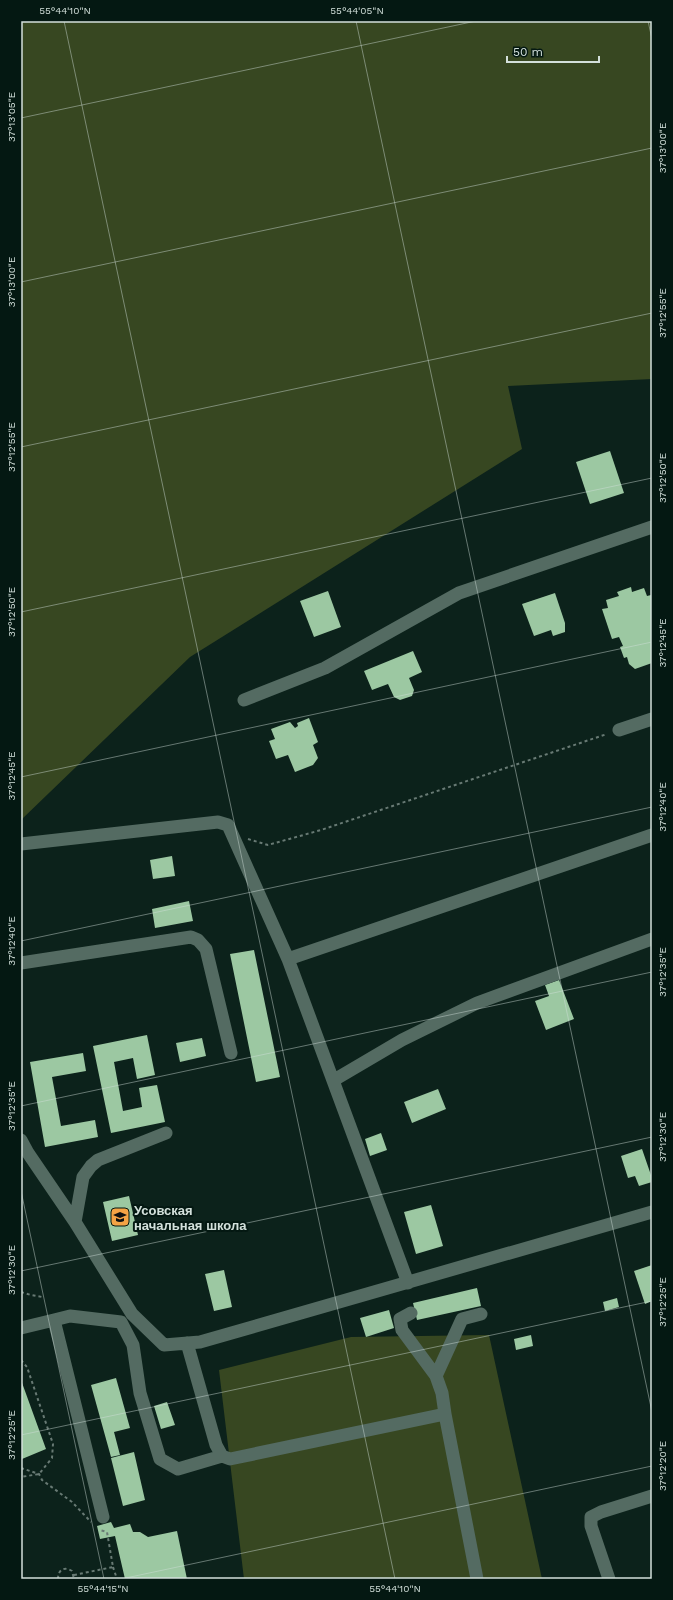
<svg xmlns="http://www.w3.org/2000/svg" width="673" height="1600" font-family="'Work Sans',sans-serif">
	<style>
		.green { fill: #374721 }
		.building { fill: #9cc8a2 }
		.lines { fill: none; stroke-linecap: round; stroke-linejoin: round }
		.path { stroke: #687a74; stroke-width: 2; stroke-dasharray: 3 3; stroke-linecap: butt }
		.minor { stroke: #546b62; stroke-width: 13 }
		.ticks { fill: none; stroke: #d3e0db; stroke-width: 1; stroke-opacity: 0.45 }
		.labels { text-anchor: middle; stroke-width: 4; stroke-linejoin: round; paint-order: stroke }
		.poi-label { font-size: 13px; font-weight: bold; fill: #d3e0db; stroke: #041812; text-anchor: start }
		.neatline { fill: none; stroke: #d3e0db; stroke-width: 1.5 }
		.ticks-label { font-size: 10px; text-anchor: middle; fill: #d3e0db }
	</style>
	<rect width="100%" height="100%" fill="#0c221b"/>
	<!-- green -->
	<path class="green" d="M21,21H652V379L508,386L522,449L190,657L21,820Z
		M489,1335L542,1579H244L219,1370L351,1337Z"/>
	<!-- building -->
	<path class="building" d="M610,451L624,493L590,504L576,462Z
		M631,587L632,592L644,588L647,596L651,595L652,599V663L635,669L629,664L627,657L624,658L620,647L623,646L619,637L612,639L602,609L608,608L606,600L619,596L617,592Z
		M328,591L341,627L314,637L300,601Z
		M555,593L565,623V632L553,636L551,630L534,636L522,604Z
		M413,651L422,672L409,678L414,690L412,696L400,700L394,697L388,684L372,690L364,671Z
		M309,718L318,742L313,745L318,758L313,765L295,772L288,755L276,759L269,741L275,739L271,729L290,722L295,728L298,726L297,723Z
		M172,856L175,876L153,879L150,860Z
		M189,901L193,921L155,928L152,909Z
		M254,950L280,1077L256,1082L230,954Z
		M559,980L574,1019L546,1030L535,1001L549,996L545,985Z
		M147,1035L155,1075L137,1079L133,1058L114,1062L123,1111L142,1107L139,1088L157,1085L165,1122L111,1133L93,1046Z
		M202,1038L206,1056L180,1062L176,1043Z
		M83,1053L86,1071L52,1077L61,1126L95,1120L98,1137L45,1147L30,1062Z
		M438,1089L446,1109L412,1123L404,1102Z
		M381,1133L387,1150L370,1156L365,1139Z
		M642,1149L652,1178V1182L639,1186L635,1176L628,1178L621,1156Z
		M129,1196L138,1235L112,1241L103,1202Z
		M431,1205L443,1246L416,1254L404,1212Z
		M652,1265V1301L645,1304L634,1271Z
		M224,1270L232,1307L214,1311L205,1274Z
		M477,1288L481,1306L417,1320L413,1303Z
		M617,1298L619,1307L605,1311L603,1302Z
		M389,1310L394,1328L366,1337L360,1318Z
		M531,1335L533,1346L516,1350L514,1339Z
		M116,1378L130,1428L114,1432L120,1455L111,1457L91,1385Z
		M21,1380L46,1449L22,1459L21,1456Z
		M167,1402L175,1425L161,1429L154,1406Z
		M134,1452L145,1500L123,1506L111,1458Z
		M111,1522L114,1528L130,1524L133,1532H140L148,1537L177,1531L187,1579H125L115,1536L100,1539L97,1526Z"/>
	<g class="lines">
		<!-- path -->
		<path class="path" d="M248,839L268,845L321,830L607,734
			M21,1292L31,1295L42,1297
			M21,1360L27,1367L53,1444L52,1458L39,1474L21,1477
			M21,1468L39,1474L42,1480L72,1502L91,1522
			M113,1567L117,1579
			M74,1575L113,1567L107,1532L100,1530
			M58,1579C58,1570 64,1566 72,1571L74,1579"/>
		<!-- minor -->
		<path class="minor" d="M244,700L325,668L459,593L652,527
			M619,730L652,719
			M21,844L218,822L228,825L288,959L408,1283
			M288,959L652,835
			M21,963L191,937L198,940L206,949L231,1053
			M334,1080L402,1040L477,1003L652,939
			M21,1140L28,1153L75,1222L132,1314L164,1345L200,1342L652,1212
			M75,1222L83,1177L91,1166L98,1160L166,1133
			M411,1313L400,1319L402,1330L436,1376L442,1393L445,1414
			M54,1320L70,1316L121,1322L133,1345L140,1393L160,1459L178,1469L222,1456
			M21,1328L54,1320L103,1517
			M187,1343L216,1445L222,1456L230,1459L445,1414L477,1579
			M436,1376L462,1319L481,1314
			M609,1579L591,1526V1517L601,1512L652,1496"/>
	</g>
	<!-- ticks -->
	<path class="ticks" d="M64,21L395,1579M356,21L652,1412M648,21L652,39M21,118L476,21M21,282L652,148M21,447L652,313M21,612L652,478M21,777L652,642M21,941L652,807M21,1106L652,972M21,1191L104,1579M21,1271L652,1137M21,1435L652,1301M121,1579L652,1466"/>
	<!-- icons -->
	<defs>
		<symbol id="school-square" viewBox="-11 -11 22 22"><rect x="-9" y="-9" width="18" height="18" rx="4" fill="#f5a345" stroke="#041812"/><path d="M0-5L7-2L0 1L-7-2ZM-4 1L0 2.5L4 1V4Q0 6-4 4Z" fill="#111"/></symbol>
	</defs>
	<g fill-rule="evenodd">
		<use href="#school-square" x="109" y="1206" width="22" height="22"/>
	</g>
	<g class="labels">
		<!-- poi labels -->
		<g class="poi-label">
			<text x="134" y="1215">Усовская<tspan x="134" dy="15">начальная школа</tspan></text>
		</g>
	</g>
	<!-- border -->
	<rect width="673" height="1600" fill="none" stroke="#041812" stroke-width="44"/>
	<!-- scale -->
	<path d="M507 56v6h92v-6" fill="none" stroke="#d3e0db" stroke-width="2"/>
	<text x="513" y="56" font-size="12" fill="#d3e0db" stroke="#041812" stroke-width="3" paint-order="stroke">50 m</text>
	<rect x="22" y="22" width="629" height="1556" class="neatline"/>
	<g class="ticks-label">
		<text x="65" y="14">55°44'10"N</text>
		<text x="357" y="14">55°44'05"N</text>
		<text transform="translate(11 117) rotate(-90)" y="4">37°13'05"E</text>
		<text transform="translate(662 148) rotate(-90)" y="4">37°13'00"E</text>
		<text transform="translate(11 282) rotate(-90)" y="4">37°13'00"E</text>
		<text transform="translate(662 313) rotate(-90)" y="4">37°12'55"E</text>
		<text transform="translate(11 447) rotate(-90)" y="4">37°12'55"E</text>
		<text transform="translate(662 478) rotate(-90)" y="4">37°12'50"E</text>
		<text transform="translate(11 612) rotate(-90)" y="4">37°12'50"E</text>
		<text transform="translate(662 643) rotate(-90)" y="4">37°12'45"E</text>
		<text transform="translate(11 776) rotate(-90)" y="4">37°12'45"E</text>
		<text transform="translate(662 807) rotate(-90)" y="4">37°12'40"E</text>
		<text transform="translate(11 941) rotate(-90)" y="4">37°12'40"E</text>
		<text transform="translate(662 972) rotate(-90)" y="4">37°12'35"E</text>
		<text transform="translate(11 1106) rotate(-90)" y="4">37°12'35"E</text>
		<text transform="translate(662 1137) rotate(-90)" y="4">37°12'30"E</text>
		<text transform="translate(11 1270) rotate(-90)" y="4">37°12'30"E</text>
		<text transform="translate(662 1302) rotate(-90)" y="4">37°12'25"E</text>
		<text transform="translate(11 1435) rotate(-90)" y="4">37°12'25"E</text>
		<text transform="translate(662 1466) rotate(-90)" y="4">37°12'20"E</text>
		<text x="103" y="1592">55°44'15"N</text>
		<text x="395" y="1592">55°44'10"N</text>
	</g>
</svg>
